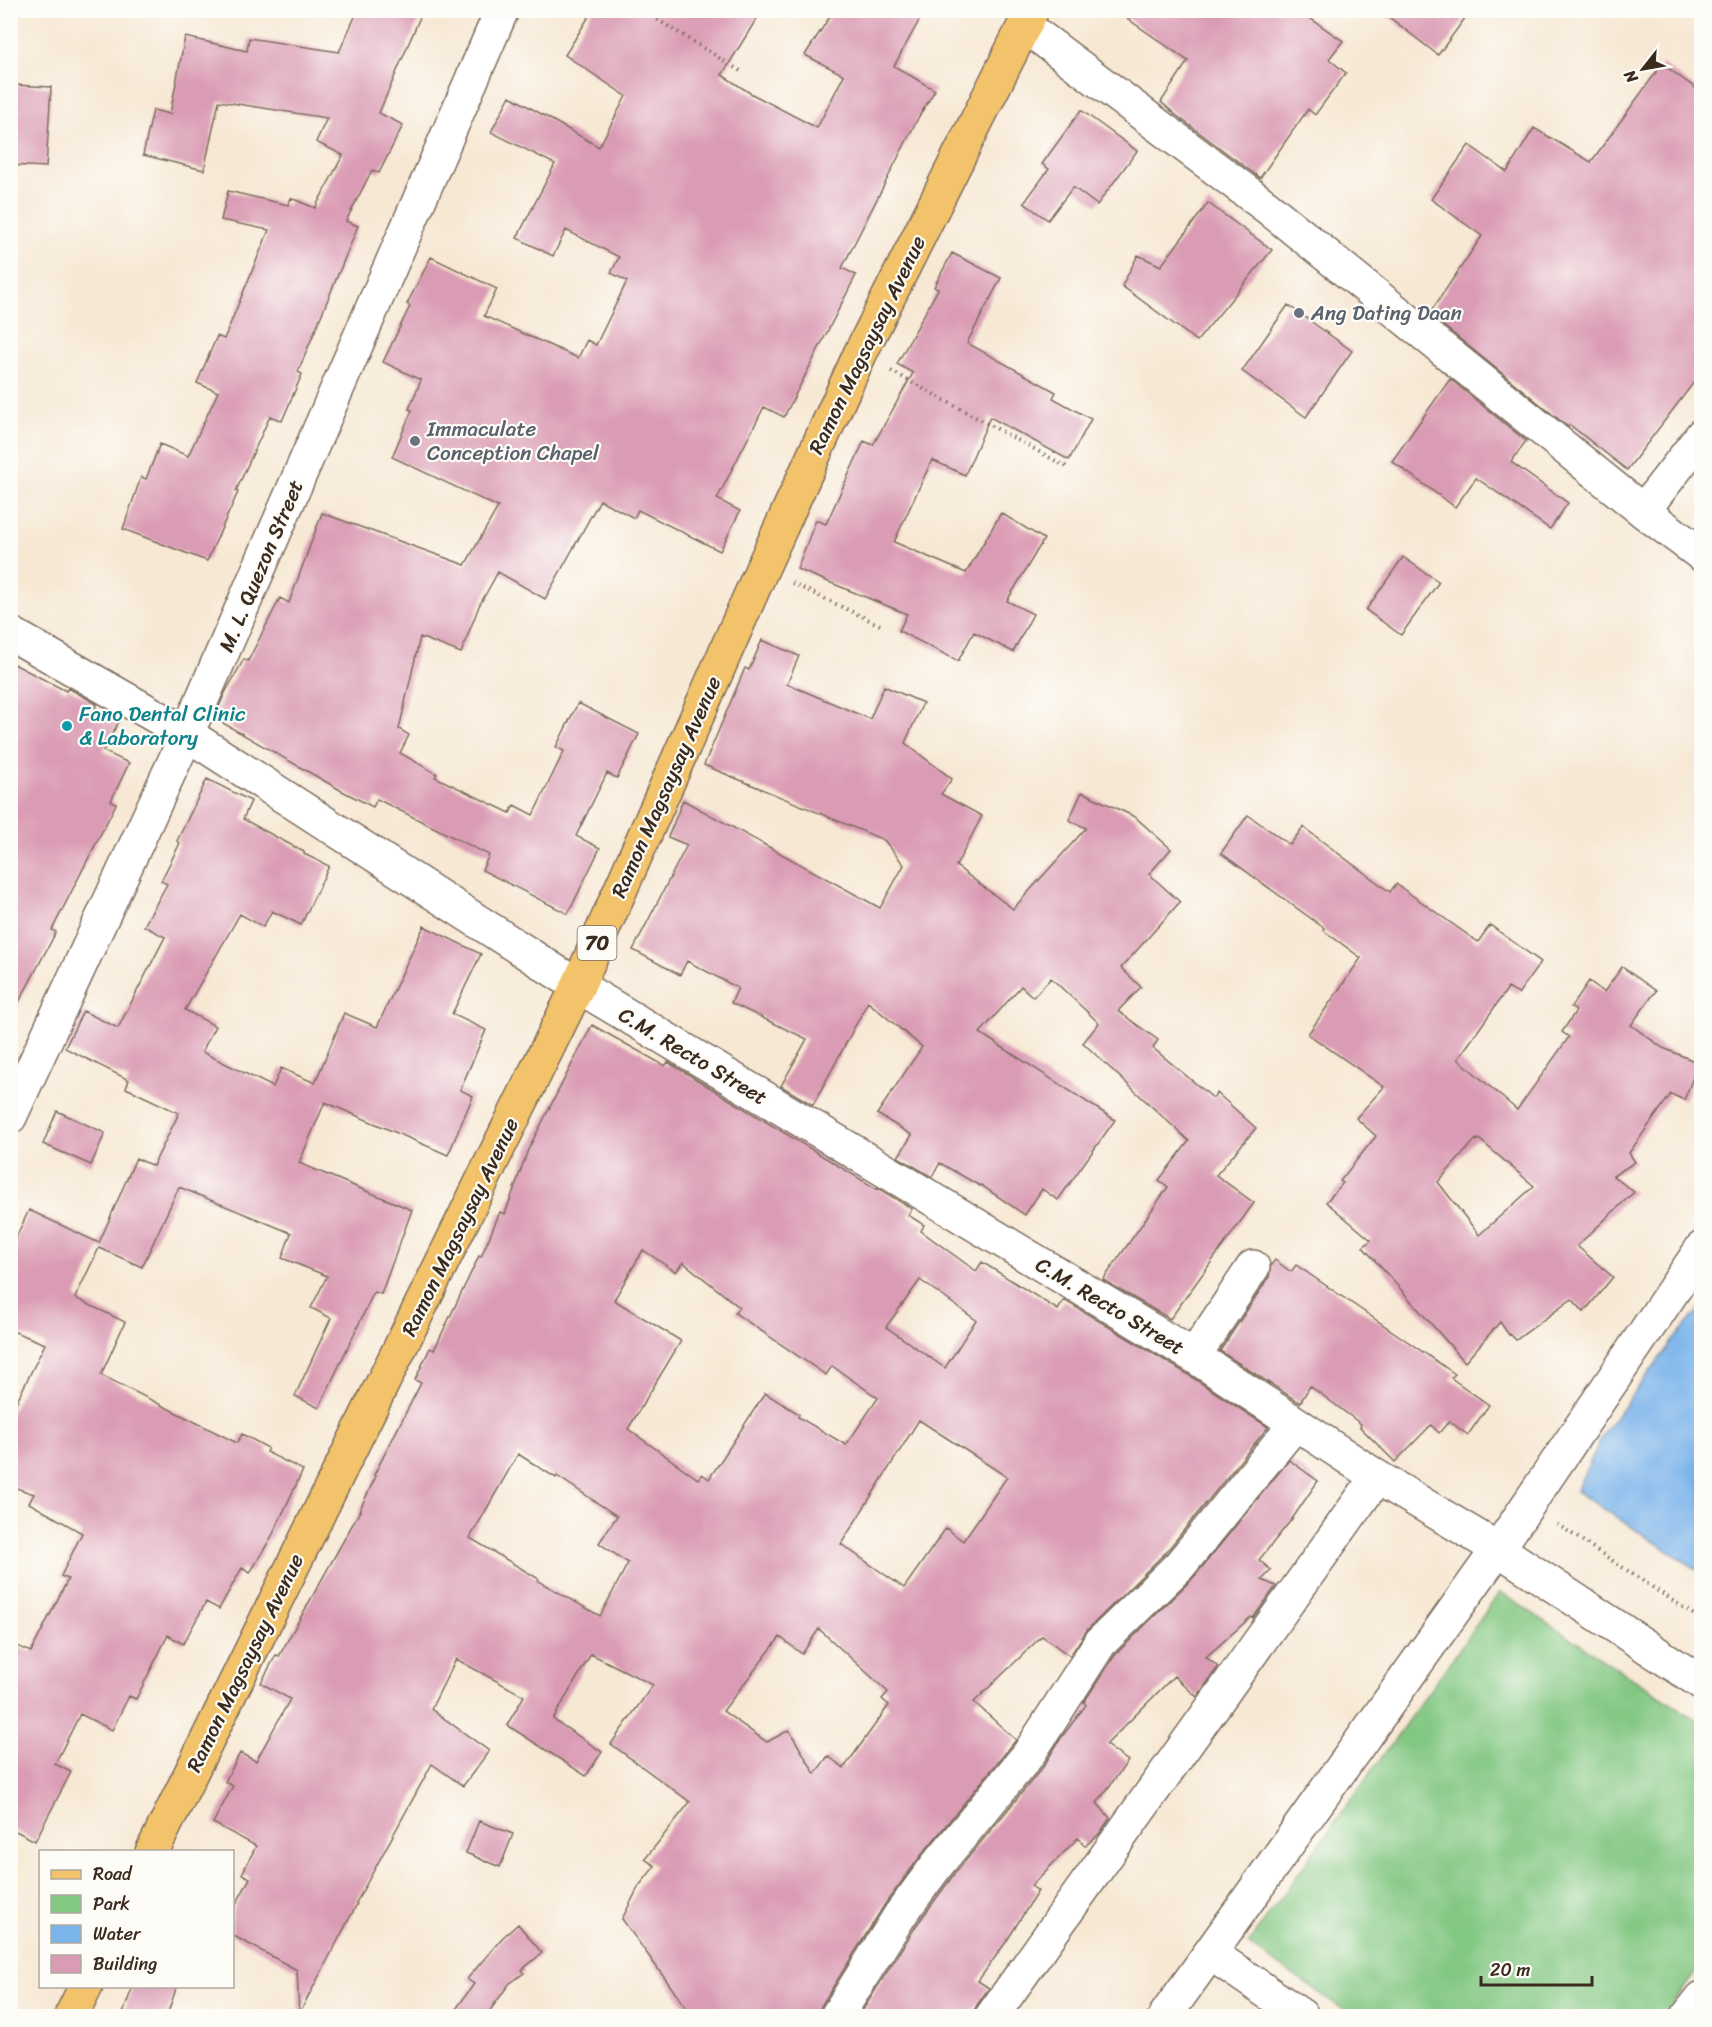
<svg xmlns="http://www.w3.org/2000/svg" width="1712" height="2027" font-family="Sriracha,sans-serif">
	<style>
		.green { fill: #82c782; stroke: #5e7850; stroke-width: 1.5 }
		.water { fill: #7ab4eb; stroke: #5a6f84; stroke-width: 1.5 }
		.building { fill: #da9bb4; fill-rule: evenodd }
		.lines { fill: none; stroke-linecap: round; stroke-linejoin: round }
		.minor-casing { stroke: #7d6c5e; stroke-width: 36 }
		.major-casing { stroke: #7d6c5e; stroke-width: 36 }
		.path { stroke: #7d6c5e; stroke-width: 4; stroke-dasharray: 1.5 4.5; stroke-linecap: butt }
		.minor { stroke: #fff; stroke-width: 33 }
		.major { stroke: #f2c36a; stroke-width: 33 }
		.worship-dot { fill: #6b7280; stroke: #fdfcf7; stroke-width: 2 }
		.culture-dot { fill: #0f9aa8; stroke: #fdfcf7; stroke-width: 2 }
		.labels { text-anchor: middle; stroke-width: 4.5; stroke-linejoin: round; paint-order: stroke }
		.shield { fill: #fdfcf7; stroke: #75695f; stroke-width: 1.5 }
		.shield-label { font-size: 20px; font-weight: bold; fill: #3b2a1e }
		.worship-label { font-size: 21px; fill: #5b616d; stroke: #fdfcf7; text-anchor: start }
		.street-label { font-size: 21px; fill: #3b2a1e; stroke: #fdfcf7 }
		.culture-label { font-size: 21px; fill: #0d838f; stroke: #fdfcf7; text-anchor: start }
	</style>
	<rect width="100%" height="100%" fill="#fdfcf7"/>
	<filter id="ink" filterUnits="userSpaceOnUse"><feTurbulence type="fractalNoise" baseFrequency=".0167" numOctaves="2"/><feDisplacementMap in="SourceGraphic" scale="12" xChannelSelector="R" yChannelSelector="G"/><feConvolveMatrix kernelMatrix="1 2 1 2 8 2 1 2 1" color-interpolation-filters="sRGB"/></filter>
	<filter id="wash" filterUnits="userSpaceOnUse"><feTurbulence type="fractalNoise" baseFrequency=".008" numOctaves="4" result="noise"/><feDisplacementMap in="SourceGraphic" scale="24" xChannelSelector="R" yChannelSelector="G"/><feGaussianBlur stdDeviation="1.35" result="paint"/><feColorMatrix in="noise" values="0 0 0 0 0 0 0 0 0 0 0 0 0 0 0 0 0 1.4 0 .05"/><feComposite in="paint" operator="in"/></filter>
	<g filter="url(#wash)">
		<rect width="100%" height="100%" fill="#f7e8d4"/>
		<!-- green -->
		<path class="green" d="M1500,1592L1701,1723V1965L1664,2016H1353L1248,1944Z"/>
		<!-- water -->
		<path class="water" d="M1701,1307V1572L1576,1491L1604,1433L1672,1342Z"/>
		<g id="blocks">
			<!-- building -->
			<path class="building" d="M358,10H423L379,113L403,125L379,173L372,170L346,221L358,226L298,372L302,374L282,421L270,416L236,491L238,492L207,561L123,529L141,477L146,479L160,444L188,456L218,392L197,383L217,336L224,339L269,230L221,220L228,191L288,205L291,198L315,208L343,155L316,142L327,118L219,101L204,170L143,155L153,110L170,114L185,37L247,51L249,38L339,52Z
				M593,10H762L722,75L750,93L817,128L844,75L805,55L834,10H925L894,66L935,90L918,118L842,268L856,275L784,417L764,407L717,499L740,511L720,551L638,510L634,518L600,500L545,599L498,572L479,606L461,653L420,637L399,729L409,735L400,753L437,774L435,777L510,813L514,805L533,815L564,751L556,747L578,703L639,734L617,778L607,773L576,836L600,848L568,914L482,870L489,855L377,799L373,807L342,791L214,718L225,693L244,659L248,661L280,598L289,603L322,513L465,565L498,507L392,457L412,410L409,409L421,380L383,362L410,306L407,304L431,257L497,289L484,316L578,358L587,340L596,345L627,281L611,273L619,257L566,230L553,256L517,238L555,164L491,132L510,96L599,147L626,96L565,55Z
				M1115,10H1298L1343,41L1329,59L1346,73L1315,115L1308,109L1260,178L1176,115L1161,102L1188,61Z
				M1380,10H1471L1438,55Z
				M1662,64L1701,92V373L1627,470L1570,425L1568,427L1429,314L1482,236L1431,199L1469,145L1507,172L1534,128L1591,162Z
				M14,85L51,87L46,167L10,165Z
				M1081,110L1137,151L1097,205L1073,187L1048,220L1024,203L1049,169L1042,164Z
				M1208,203L1272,250L1197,341L1122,286L1138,255L1161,266Z
				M952,253L1001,278L967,343L1056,392L1053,398L1091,419L1069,460L990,417L965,475L932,460L894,542L966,573L1001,513L1044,539L1007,601L1033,614L1013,652L974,632L958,661L899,631L907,614L797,569L816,520L826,524L864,441L873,445L913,373L897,364L938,289L934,287Z
				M1288,305L1352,351L1306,417L1242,371Z
				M1450,379L1526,441L1511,462L1568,503L1550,529L1476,478L1455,507L1392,461Z
				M1403,557L1439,582L1401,635L1366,610Z
				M762,640L799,656L787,684L870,719L884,686L923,703L905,743L952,779L941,794L982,816L956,866L1013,909L1086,828L1069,820L1082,792L1135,817L1171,849L1149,874L1180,902L1121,968L1141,987L1118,1011L1158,1040L1153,1048L1213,1098L1217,1093L1256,1128L1216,1175L1254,1203L1170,1319L1103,1280L1168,1187L1159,1180L1189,1141L1083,1043L1099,1023L1051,978L1033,997L1021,986L980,1033L1115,1120L1058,1200L1042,1189L1025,1215L981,1185L980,1186L940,1163L932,1177L898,1157L912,1135L877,1114L922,1047L868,1002L813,1105L781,1086L807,1039L731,1003L738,988L687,961L680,975L633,950L687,845L668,837L683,800L880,908L904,865L884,840L704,765L745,668L749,670Z
				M10,662L66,691L68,688L97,704L95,708L119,721L103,751L129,763L111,801L116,804L52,930L56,932L10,1019Z
				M207,779L251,801L243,819L304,852V854L329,866L301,925L272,911L263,927L240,914L185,1010L215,1026L202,1052L273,1087L281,1068L315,1083L344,1013L377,1027L424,926L481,954L452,1014L486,1030L460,1090L473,1096L448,1155L325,1102L299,1163L412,1210L381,1294L374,1292L319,1408L295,1396L331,1318L311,1308L327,1276L282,1258L291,1233L179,1187L142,1267L99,1248L75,1298L125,1322L101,1375L237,1443L242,1434L268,1448L266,1452L303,1470L272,1536L250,1573L242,1568L219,1609L206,1602L183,1644L168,1635L136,1699L129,1696L112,1730L80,1714L55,1764L71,1772L35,1841L10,1828V1643L31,1652L68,1579L61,1576L82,1533L29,1503L34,1494L10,1486V1415L45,1344L10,1330V1250L29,1210L99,1243L136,1158L153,1166L179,1113L126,1088L129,1080L65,1048L83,1011L118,1028L165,937L144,926L167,884L161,881L180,843L177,841Z
				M1248,815L1290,845L1303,827L1390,892L1396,884L1478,942L1490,925L1541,962L1518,994L1508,988L1458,1059L1517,1110L1569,1037L1562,1032L1576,1011L1571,1007L1589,981L1604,992L1622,967L1656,991L1631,1025L1663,1048L1699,1063L1684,1100L1671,1094L1629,1153L1635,1162L1613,1176L1634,1192L1577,1246L1613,1277L1584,1312L1572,1299L1516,1340L1510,1334L1509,1335L1500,1322L1465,1362L1363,1247L1371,1240L1326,1202L1343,1183L1340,1181L1376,1136L1356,1118L1384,1087L1308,1034L1361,958L1323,930L1324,928L1221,853ZM1476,1139L1477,1141L1479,1139L1534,1186L1479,1235L1438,1182Z
				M592,1025L665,1066L668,1062L878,1190V1188L912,1209L908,1215L924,1225L921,1231L976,1271L982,1262L1058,1310L1064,1300L1184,1372L1268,1427L1166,1552L1087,1630L1070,1656L1042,1636L974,1702L1016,1740L923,1853L885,1904L821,2006L818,2016H692L622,1919L639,1886L655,1866L645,1859L690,1802L611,1744L653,1685L591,1654L553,1719L602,1752L586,1776L507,1725L524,1696L456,1659L431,1709L489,1751L463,1786L432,1764L356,1903L357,1904L299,2014L297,1970L232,1935V1912L250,1878L242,1874L256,1846L213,1823L233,1786L225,1782L240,1753L256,1761L290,1699L261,1683L276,1655L279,1656L360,1511H359L376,1476L374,1475L421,1383L415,1380L430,1348L434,1350L479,1256L481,1257L500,1212L505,1214L528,1150ZM643,1250L676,1272L683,1262L739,1307L735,1313L826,1375L832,1366L878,1398L846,1445L798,1417L799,1414L765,1393L709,1479L702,1474L698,1479L628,1429L681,1341L614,1300ZM920,1280L976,1320L945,1368L886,1327ZM919,1420L1007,1477L963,1541L946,1528L904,1588L841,1544ZM518,1454L556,1478L557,1476L617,1516L599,1543L628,1563L600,1616L538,1581L539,1579L470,1538ZM819,1629L888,1692L882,1699L889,1705L844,1768L828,1756L815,1774L789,1730L767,1742L723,1711L780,1637L802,1654Z
				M57,1111L105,1133L91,1165L43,1144Z
				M1275,1260L1291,1272L1296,1265L1455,1374L1451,1378L1489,1405L1468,1435L1449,1421L1439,1433L1431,1425L1395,1462L1360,1427L1361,1424L1310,1386L1300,1403L1220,1351L1269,1277L1271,1265Z
				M1289,1460L1318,1481L1292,1519L1259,1560L1271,1570L1262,1580L1276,1586L1253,1618L1251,1617L1206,1657L1218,1667L1197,1697L1174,1676L1106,1745L1128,1761L1097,1803L1110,1818L1099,1834L1085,1846L1078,1838L1031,1886L1038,1891L1006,1942L978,1981L989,1988L977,2005L971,2016H859L916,1926L952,1877L1043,1767L1061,1738L1086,1705L1084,1702L1115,1655L1194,1577Z
				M479,1821L513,1834L500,1867L466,1853Z
				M518,1924L542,1953L522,1970L524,1973L509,1984L486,2016H451L474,1984L467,1979L502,1938Z
				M133,1986H177L167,2015L122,2016Z"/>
		</g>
	</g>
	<g filter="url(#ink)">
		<use href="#blocks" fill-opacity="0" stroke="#7d6c5e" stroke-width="1.5"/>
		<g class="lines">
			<defs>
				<path id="minor" d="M1025,26L1267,207L1643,511L1702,555
					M1643,511L1702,435
					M10,633L187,734L578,986L1194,1356L1377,1477L1498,1549L1702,1683
					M10,1117L187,734L502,10
					M1194,1356L1253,1267
					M1210,1953L1302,2016
					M837,2016L900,1915L937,1865L1028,1755L1100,1643L1180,1565L1295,1424
					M992,2016L1377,1477
					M1165,2016L1498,1549L1702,1248
					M1688,2016L1702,1998"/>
				<path id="major" d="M152,1852L578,986L762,569L860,354L1032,10
					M71,2016L86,1986"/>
			</defs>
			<!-- minor casing -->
			<use href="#minor" class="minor-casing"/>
			<!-- major casing -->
			<use href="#major" class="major-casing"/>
			<!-- path -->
			<path class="path" d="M642,10L742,72
				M891,371L1067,467
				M792,583L884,627
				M1557,1524L1702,1620"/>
			<!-- minor -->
			<use href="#minor" class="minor"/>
			<!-- major -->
			<use href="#major" class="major"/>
		</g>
	</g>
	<!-- markers -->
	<g class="worship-dot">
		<circle cx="1299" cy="313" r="6"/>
		<circle cx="415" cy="441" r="6"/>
	</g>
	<circle class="culture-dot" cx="67" cy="726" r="6"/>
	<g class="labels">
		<!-- shield labels -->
		<rect class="shield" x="577.5" y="926" width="39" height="34" rx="4.5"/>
		<g class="shield-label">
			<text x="597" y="950">70</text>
		</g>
		<!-- worship labels -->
		<g class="worship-label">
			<text x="1311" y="320">Ang Dating Daan</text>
			<text x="427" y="436">Immaculate<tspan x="427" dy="24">Conception Chapel</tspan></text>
		</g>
		<!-- street labels -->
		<g class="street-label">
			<text transform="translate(867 345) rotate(-64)" y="7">Ramon Magsaysay Avenue</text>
			<text transform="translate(261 566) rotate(-67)" y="7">M. L. Quezon Street</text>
			<text transform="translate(666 787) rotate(-66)" y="7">Ramon Magsaysay Avenue</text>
			<text transform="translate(693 1056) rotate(31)" y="7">C.M. Recto Street</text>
			<text transform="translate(460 1227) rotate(-64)" y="7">Ramon Magsaysay Avenue</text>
			<text transform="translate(1110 1306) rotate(31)" y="7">C.M. Recto Street</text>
			<text transform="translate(245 1663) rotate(-64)" y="7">Ramon Magsaysay Avenue</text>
		</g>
		<!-- culture labels -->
		<g class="culture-label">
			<text x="79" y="721">Fano Dental Clinic<tspan x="79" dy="24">&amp; Laboratory</tspan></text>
		</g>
	</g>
	<!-- margin -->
	<rect width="1712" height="2027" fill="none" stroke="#fdfcf7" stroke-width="36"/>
	<!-- legend -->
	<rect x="39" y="1850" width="195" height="138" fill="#fdfcf7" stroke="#afa8a0" stroke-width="1.5"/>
	<rect x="51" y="1870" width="30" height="9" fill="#f2c36a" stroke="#afa8a0" stroke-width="1.5"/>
	<text x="93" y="1880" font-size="18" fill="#3b2a1e">Road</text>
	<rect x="51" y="1895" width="30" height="18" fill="#82c782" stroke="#afa8a0" stroke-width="1.5"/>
	<text x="93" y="1910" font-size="18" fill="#3b2a1e">Park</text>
	<rect x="51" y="1925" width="30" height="18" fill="#7ab4eb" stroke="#afa8a0" stroke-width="1.5"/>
	<text x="93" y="1940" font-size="18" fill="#3b2a1e">Water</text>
	<rect x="51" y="1955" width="30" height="18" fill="#da9bb4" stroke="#afa8a0" stroke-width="1.5"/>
	<text x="93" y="1970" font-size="18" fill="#3b2a1e">Building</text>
	<!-- north arrow -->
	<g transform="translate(1643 69) rotate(239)" stroke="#fdfcf7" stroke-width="4.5" paint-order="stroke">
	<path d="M0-4.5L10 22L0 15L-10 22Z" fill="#3b2a1e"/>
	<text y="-9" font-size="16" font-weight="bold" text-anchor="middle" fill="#3b2a1e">N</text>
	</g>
	<!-- scale -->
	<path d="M1481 1976v9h111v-9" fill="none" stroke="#3b2a1e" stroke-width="3"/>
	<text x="1490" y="1976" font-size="18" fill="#3b2a1e" stroke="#fdfcf7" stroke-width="4.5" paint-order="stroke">20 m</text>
</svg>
